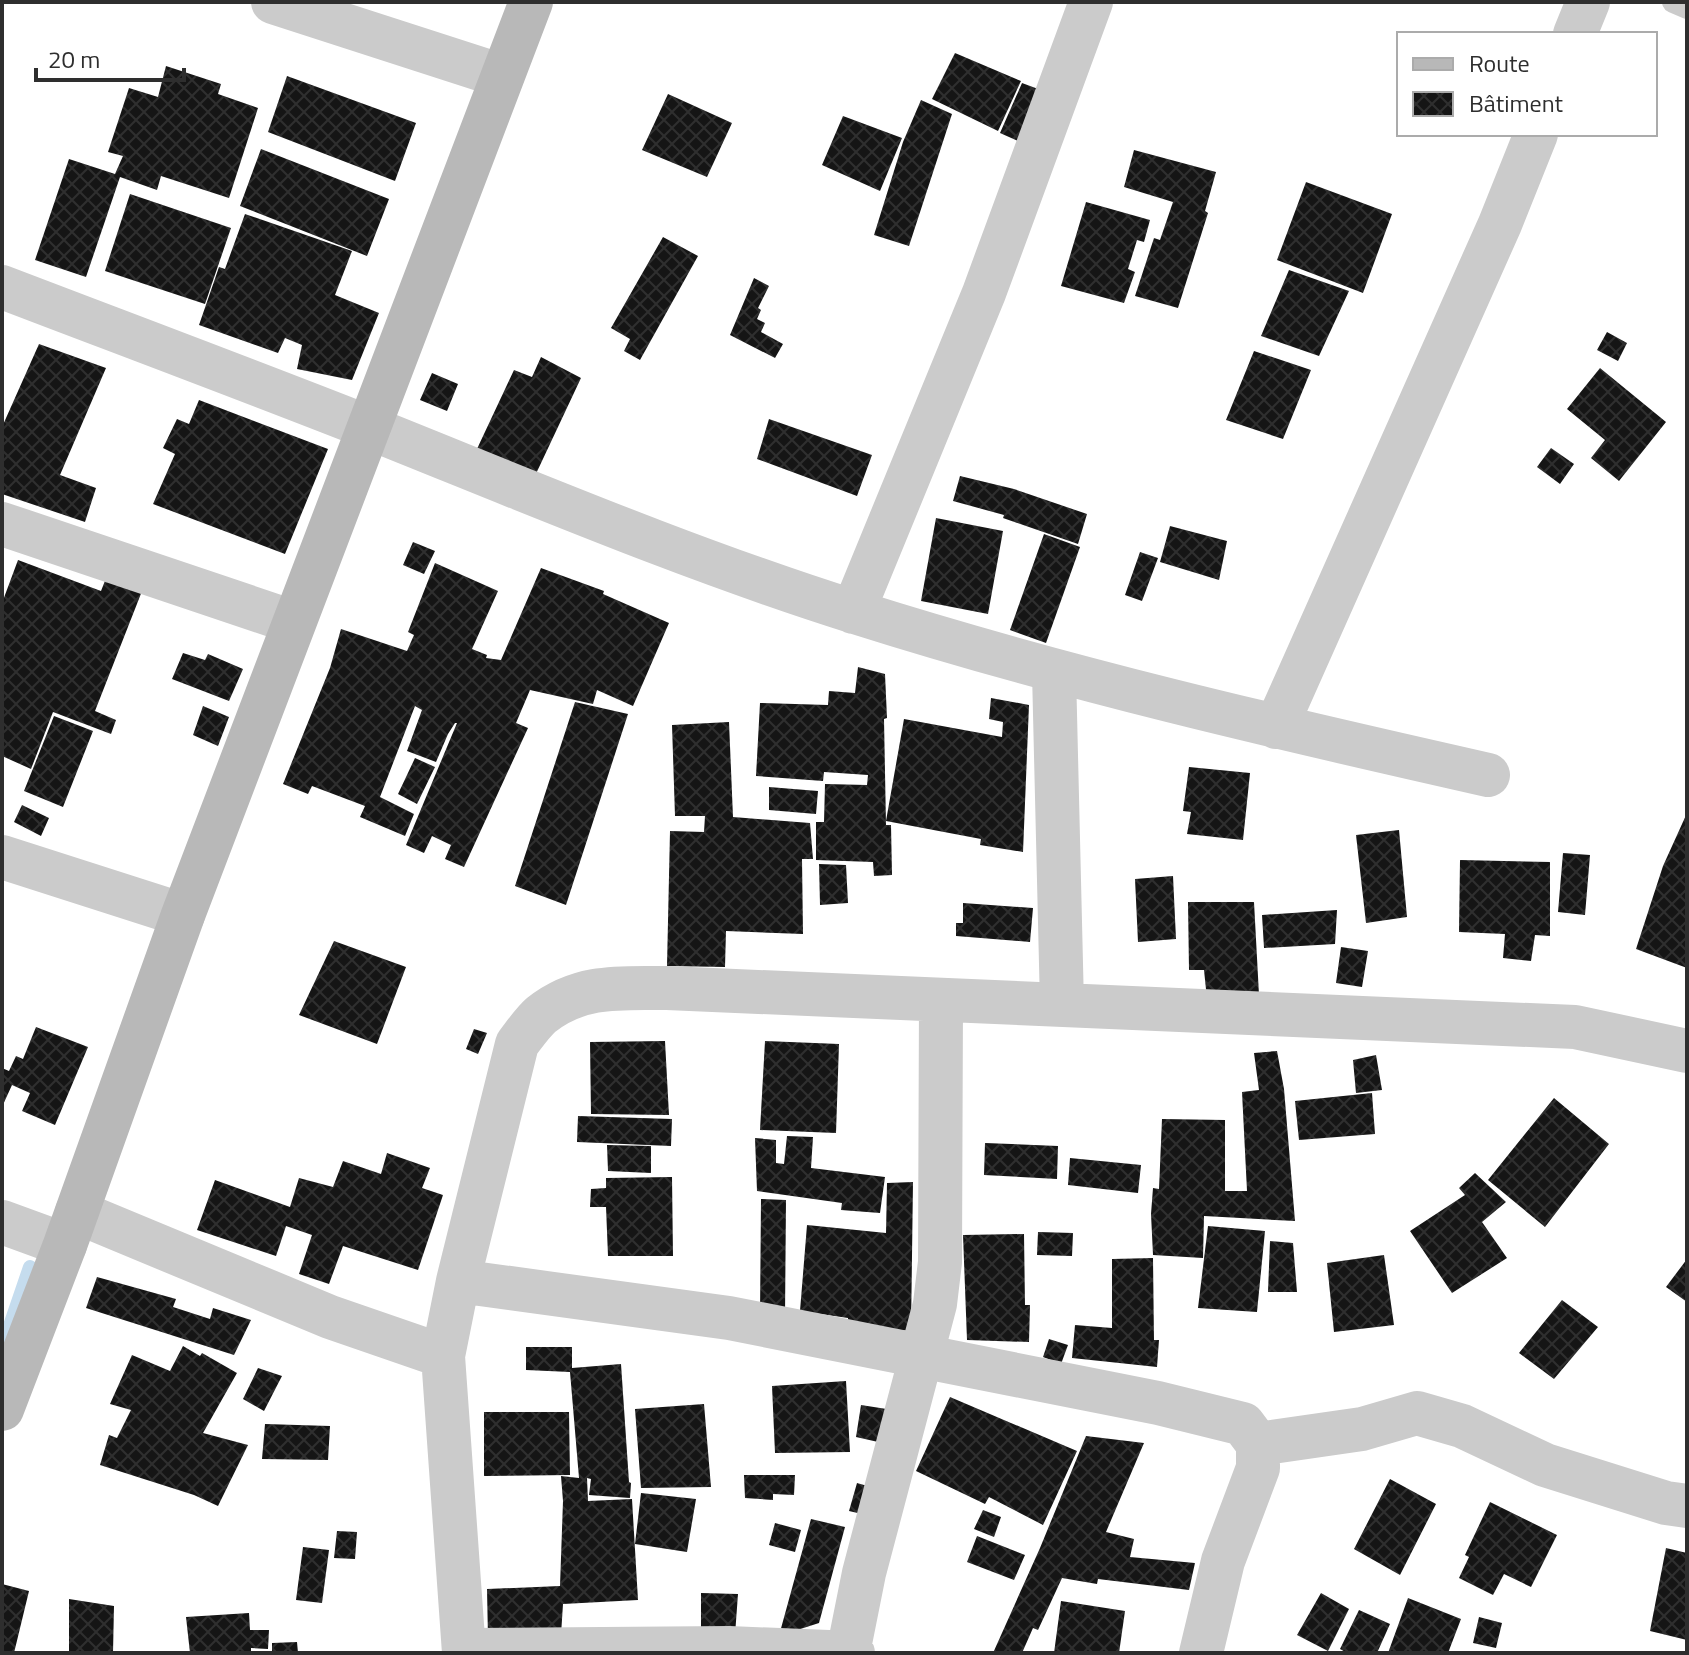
<svg xmlns="http://www.w3.org/2000/svg" width="1689" height="1655" font-family="'Titillium Web',sans-serif">
	<style>
		.lines { fill: none; stroke-linecap: round; stroke-linejoin: round }
		.stream { stroke: #c5dcee; stroke-width: 14 }
		.building { fill: url(#building-cross-hatch) }
		.service { stroke: #cbcbcb; stroke-width: 22 }
		.minor { stroke: #cbcbcb; stroke-width: 44 }
		.secondary { stroke: #b8b8b8; stroke-width: 44 }
	</style>
	<defs>
		<pattern id="building-cross-hatch" width="8" height="8" patternUnits="userSpaceOnUse" patternTransform="scale(2)"><rect width="8" height="8" fill="#151515"/><path d="M0 0l8 8M0 8l8-8" fill="none" stroke="#2f2f2f"/></pattern>
	</defs>
	<rect width="100%" height="100%" fill="#fff"/>
	<g class="lines">
		<!-- stream -->
		<path class="stream" d="M3,1346L30,1267"/>
	</g>
	<!-- building -->
	<path class="building" d="M955,53L1021,81L998,131L932,99Z
		M166,66L221,84L218,94L258,108L229,198L161,176L157,190L120,177L86,277L35,260L69,159L115,174L123,156L108,152L129,88L158,97Z
		M287,76L416,123L395,181L268,132Z
		M1022,83L1041,90L1020,142L1000,133Z
		M668,94L732,123L707,177L642,150Z
		M921,100L952,114L909,246L874,235L903,142Z
		M843,116L902,138L880,191L822,165Z
		M261,149L389,199L367,256L240,206Z
		M1134,150L1216,172L1205,211L1208,213L1178,308L1135,296L1154,238L1160,240L1173,202L1124,187Z
		M1306,182L1392,214L1363,293L1277,260Z
		M130,194L231,228L205,304L105,271Z
		M1086,202L1150,220L1144,242L1137,240L1128,269L1135,272L1124,303L1061,286Z
		M245,214L352,251L335,295L379,313L352,380L297,369L302,345L285,338L278,353L199,325L219,267L225,269Z
		M663,237L698,256L640,360L624,351L630,339L611,328Z
		M1289,270L1349,291L1319,356L1261,336Z
		M754,278L769,286L758,308L761,310L757,319L765,323L761,332L783,344L775,358L730,335Z
		M1607,332L1627,343L1618,361L1597,350Z
		M39,344L106,368L60,475L96,488L85,522L2,494V427Z
		M1254,351L1311,370L1283,439L1226,420Z
		M541,357L581,378L534,478L476,451L514,370L532,377Z
		M1600,368L1666,422L1619,481L1591,458L1605,440L1567,409Z
		M432,373L458,384L447,411L420,400Z
		M199,400L328,449L285,554L153,504L175,454L163,448L177,419L189,424Z
		M769,419L872,455L857,496L757,459Z
		M1551,448L1574,464L1560,484L1537,467Z
		M960,476L1014,489L1087,514L1078,544L1003,518L1004,515L953,501Z
		M936,518L1003,531L988,614L921,601Z
		M1170,526L1227,541L1219,580L1160,562Z
		M1044,534L1080,547L1046,643L1010,630Z
		M413,542L435,551L424,574L403,565Z
		M1140,552L1158,558L1142,601L1125,595Z
		M18,560L101,591L108,573L144,586L95,711L116,720L111,734L53,712L31,769L2,756V603Z
		M435,563L498,591L472,649L487,655L486,658L501,660L541,568L604,591L603,594L669,623L633,706L597,690L593,704L530,690L516,723L528,728L464,867L445,859L451,845L432,836L424,853L406,845L457,723H455L448,734L436,762L407,751L422,710L415,706L380,797L414,814L405,836L360,817L365,806L312,786L308,794L283,784L330,668L341,629L407,651L414,635L408,632Z
		M183,653L205,660L208,654L243,669L229,701L172,679Z
		M858,667L885,674L887,718L884,719L886,825H891L892,875L874,876L873,862L816,860V822H824L825,784L867,785L868,775L824,772L823,781L756,776L760,703L828,705L829,691L855,693Z
		M991,698L1029,705L1023,852L980,845L981,839L886,821L904,719L1002,737L1003,722L989,719Z
		M575,702L628,714L566,905L515,886Z
		M203,706L229,717L218,746L193,735Z
		M54,716L93,731L63,807L24,791Z
		M729,722L733,817L810,823L813,859H802L803,934L726,931L725,967L667,966L670,831L704,832L705,816H675L672,725Z
		M415,758L435,767L417,804L398,794Z
		M1189,767L1250,773L1243,840L1187,834L1191,812L1183,811Z
		M769,787L818,791L816,814L769,810Z
		M22,805L49,818L41,836L14,822Z
		M1687,813V968L1636,949L1663,866Z
		M1399,830L1407,917L1366,923L1356,835Z
		M1563,853L1590,855L1585,915L1558,912Z
		M1460,860L1550,862V936L1535,935L1531,961L1503,958L1505,934L1459,932Z
		M819,864L846,865L848,903L820,905Z
		M1173,876L1176,939L1138,942L1135,879Z
		M1188,902H1254L1259,995L1207,999L1204,970H1189Z
		M963,903L1033,908L1030,942L956,936V923H963Z
		M1337,910L1335,944L1264,948L1262,915Z
		M334,941L406,967L377,1044L299,1015Z
		M1341,947L1368,951L1362,987L1336,983Z
		M36,1027L88,1047L55,1125L22,1111L30,1093L12,1085L2,1107V1068L9,1071L16,1056L23,1059Z
		M474,1029L487,1033L478,1054L466,1049Z
		M665,1041L669,1115L591,1114L590,1042Z
		M765,1041L839,1044L836,1133L760,1130Z
		M1277,1051L1284,1089L1295,1221L1204,1216L1203,1258L1153,1255L1151,1214L1153,1188L1159,1189L1162,1119L1225,1120V1191H1247L1242,1092L1259,1090L1254,1053Z
		M1376,1055L1382,1090L1356,1093L1353,1060Z
		M1372,1093L1375,1134L1299,1140L1295,1101Z
		M1554,1098L1609,1144L1545,1227L1488,1180Z
		M578,1116L672,1119L671,1146L577,1142Z
		M787,1136L813,1137L811,1168L885,1177L880,1213L841,1210L842,1203L757,1191L755,1138L776,1140V1163L784,1164Z
		M985,1143L1058,1146L1057,1179L984,1175Z
		M607,1145L651,1146V1173L608,1171Z
		M387,1153L430,1168L422,1188L443,1195L418,1270L343,1246L329,1284L299,1274L312,1235L286,1226L276,1256L197,1230L215,1180L290,1207L299,1178L333,1187L343,1161L381,1174Z
		M1070,1158L1141,1165L1138,1193L1068,1185Z
		M1475,1173L1506,1202L1482,1222L1507,1258L1452,1293L1410,1231L1465,1195L1459,1188Z
		M672,1177L673,1256H608L606,1207H590L591,1189L606,1188V1178Z
		M913,1182L911,1331L848,1325V1318L800,1311L807,1225L886,1233L887,1183Z
		M761,1199L786,1200L785,1317L760,1316Z
		M1208,1226L1265,1231L1257,1312L1198,1308Z
		M1038,1232L1073,1233L1072,1256L1037,1255Z
		M1024,1234L1025,1305H1030L1029,1342L967,1340L963,1235Z
		M1270,1241L1293,1243L1297,1292H1268Z
		M1384,1255L1394,1325L1334,1332L1327,1263Z
		M1153,1258L1154,1340H1159L1157,1367L1072,1358L1075,1325L1112,1328V1259Z
		M1687,1259V1302L1666,1287Z
		M97,1277L176,1299L173,1307L210,1319L213,1308L251,1320L234,1355L86,1308Z
		M1562,1300L1598,1327L1554,1379L1519,1353Z
		M1049,1339L1068,1345L1061,1364L1043,1357Z
		M183,1346L200,1356L202,1353L237,1373L203,1433L248,1445L218,1506L194,1495L100,1465L109,1435L117,1438L131,1410L110,1404L132,1355L170,1371Z
		M526,1347H572V1368L621,1364L629,1482L631,1483L630,1498L589,1495L591,1479L587,1478L588,1501L632,1499L638,1600L563,1604L561,1635L488,1639L487,1589L560,1586L563,1501L561,1476L579,1478L570,1372L526,1370Z
		M258,1368L282,1376L264,1411L243,1399Z
		M846,1381L850,1452L775,1453L772,1386Z
		M950,1397L1077,1451L1043,1525L989,1497L985,1504L916,1471Z
		M704,1404L711,1487L641,1488L635,1409Z
		M861,1405L893,1410L887,1444L856,1437Z
		M484,1412H569L570,1475L484,1476Z
		M265,1424L330,1426L328,1460L262,1459Z
		M1086,1436L1144,1443L1106,1532L1134,1539L1130,1557L1195,1563L1189,1590L1098,1579L1097,1584L1062,1578L1038,1630L1033,1628L1022,1653H993L1040,1548Z
		M744,1475H795L794,1495L773,1494V1500L745,1498Z
		M1390,1479L1436,1504L1400,1575L1354,1549Z
		M857,1483L878,1489L870,1516L849,1511Z
		M641,1493L696,1499L687,1552L635,1544Z
		M1490,1502L1557,1535L1531,1587L1504,1574L1493,1595L1459,1578L1469,1557L1465,1555Z
		M983,1510L1001,1517L994,1537L974,1529Z
		M811,1519L845,1527L819,1623L788,1633L780,1632Z
		M775,1523L801,1530L795,1552L769,1545Z
		M337,1531L357,1532L355,1559L334,1558Z
		M977,1536L1025,1555L1014,1580L967,1562Z
		M303,1547L329,1550L322,1603L296,1600Z
		M1666,1548L1687,1553V1640L1650,1631Z
		M2,1584L29,1591L14,1653H2Z
		M701,1593L738,1594L735,1635L701,1637Z
		M1321,1593L1349,1609L1328,1651L1297,1635Z
		M1408,1598L1461,1619L1448,1653H1388Z
		M69,1599L114,1606L113,1653H69Z
		M1061,1601L1125,1611L1119,1653H1054Z
		M1359,1610L1390,1624L1377,1653H1347L1340,1649Z
		M249,1613L250,1630H269L268,1649L251,1648V1653H190L186,1617Z
		M1479,1617L1502,1623L1496,1648L1473,1643Z
		M297,1642L298,1653H272V1643Z"/>
	<g class="lines">
		<!-- service -->
		<path class="service" d="M1673,2L1687,8"/>
		<!-- minor -->
		<path class="minor" d="M273,2L502,76
			M1575,34L1588,2
			M2,287C125,334 248,380 370,428C530,492 690,560 855,612C1063,678 1275,727 1488,775
			M2,524L293,622
			M853,612L984,293L1091,2
			M1054,672L1062,1005
			M1276,727L1500,224L1536,134
			M2,857L183,915
			M77,1212L330,1317L443,1356
			M2,1222L65,1245
			M458,1281L729,1318L1158,1403L1243,1424L1258,1444V1468L1223,1561L1201,1653
			M1258,1444L1362,1429L1417,1413L1462,1426L1545,1465L1666,1503L1687,1506
			M464,1650L729,1648L853,1653
			M464,1653L443,1356L458,1281L517,1044C524,1035 532,1023 541,1015C580,984 621,988 667,988L1575,1027L1687,1051
			M848,1653L864,1573L935,1304L940,1262L941,1000"/>
		<!-- secondary -->
		<path class="secondary" d="M2,1409L65,1245L183,915L531,2"/>
	</g>
	<!-- border -->
	<rect width="1689" height="1655" fill="none" stroke="#2e2e2e" stroke-width="8"/>
	<!-- legend -->
	<rect x="1397" y="32" width="260" height="104" fill="#ffffff" stroke="#ababab" stroke-width="2"/>
	<rect x="1413" y="58" width="40" height="12" fill="#b8b8b8" stroke="#ababab" stroke-width="2"/>
	<text x="1469" y="72" font-size="24" fill="#2e2e2e">Route</text>
	<rect x="1413" y="92" width="40" height="24" fill="url(#building-cross-hatch)" stroke="#ababab" stroke-width="2"/>
	<text x="1469" y="112" font-size="24" fill="#2e2e2e">Bâtiment</text>
	<!-- scale -->
	<path d="M36 68v12h148v-12" fill="none" stroke="#2e2e2e" stroke-width="4"/>
	<text x="48" y="68" font-size="24" fill="#2e2e2e" stroke="#ffffff" stroke-width="6" paint-order="stroke">20 m</text>
</svg>
